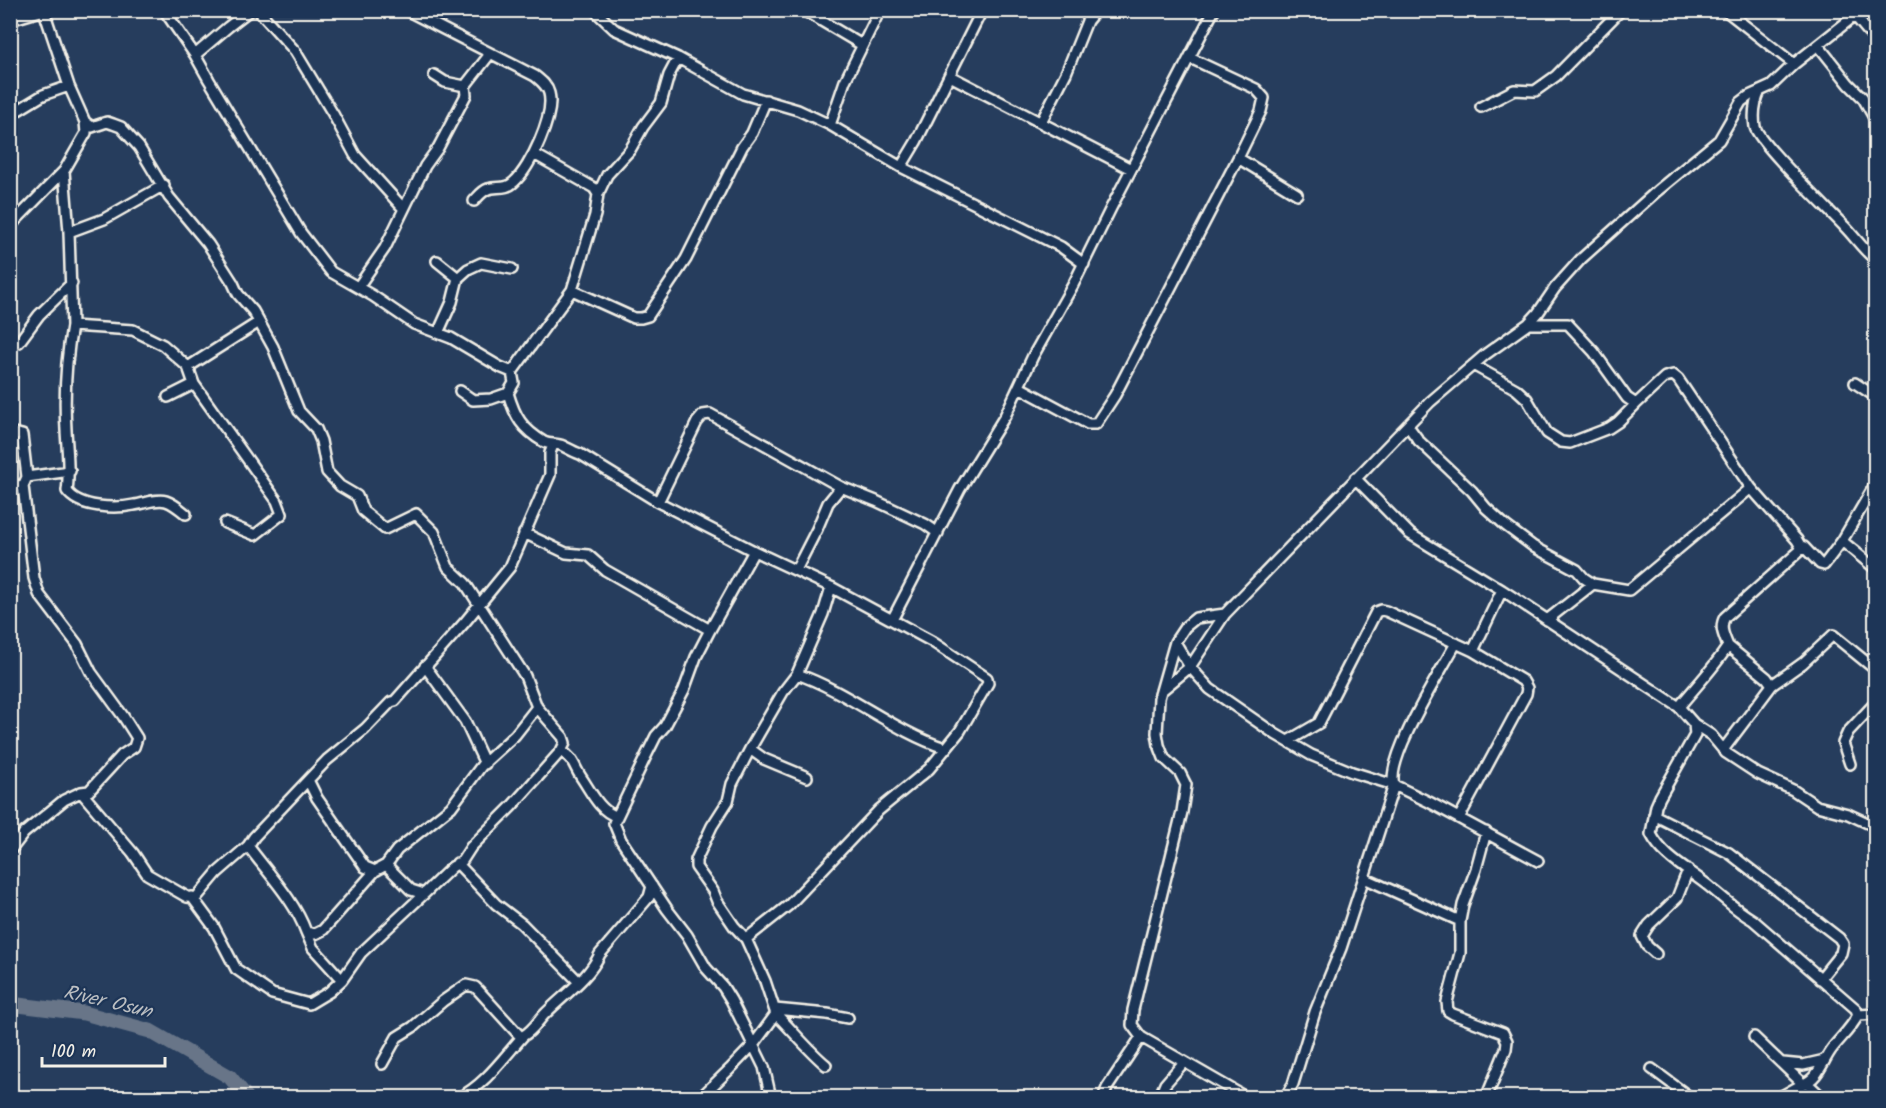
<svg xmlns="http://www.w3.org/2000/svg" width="1886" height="1108" font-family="Kalam,sans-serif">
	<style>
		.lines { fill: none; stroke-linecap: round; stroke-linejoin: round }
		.river { stroke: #677588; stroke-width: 15 }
		.street-casing { stroke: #f4f1e8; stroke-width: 14 }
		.street { stroke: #1d3557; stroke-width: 9 }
		.labels { text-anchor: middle; stroke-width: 4.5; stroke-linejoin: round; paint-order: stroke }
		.water-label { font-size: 20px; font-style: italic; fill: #bcbfc2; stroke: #1d3557 }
	</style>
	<rect width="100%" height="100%" fill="#263d5d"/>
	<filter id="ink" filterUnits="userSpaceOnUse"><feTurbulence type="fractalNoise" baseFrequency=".0167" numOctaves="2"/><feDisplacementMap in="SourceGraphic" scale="12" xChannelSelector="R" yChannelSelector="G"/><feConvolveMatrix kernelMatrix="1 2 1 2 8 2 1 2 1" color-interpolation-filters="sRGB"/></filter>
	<g filter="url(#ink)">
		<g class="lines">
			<!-- river -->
			<path class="river" d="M10,1004L84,1013L150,1031L230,1077L247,1098"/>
			<defs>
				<path id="street" d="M164,10L195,55L209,80L301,233L331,272L373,296L414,324L451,338L500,367L512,372L514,383L508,393C515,417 522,429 544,442C550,445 557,443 563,446C569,449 574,452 580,454L658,502L754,551L831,587L931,641L987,678L988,683L960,731L929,769L879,810L789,905L746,939
					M258,10L295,51L333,114L355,155L403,208
					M406,10L535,76C541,81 547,85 549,93C555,115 530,168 514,182C506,190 497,186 488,189C482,191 478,197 474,201
					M594,10L614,29L678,58L743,94L798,110L830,125L901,167L1061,247L1084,264
					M803,10L862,45
					M1725,10L1794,64
					M1855,16L1876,41
					M10,20L44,10
					M1818,45L1849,84L1863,98L1876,121
					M195,55L228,27L250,10
					M434,75L445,82L465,86
					M950,76L1131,169
					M1760,91C1754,103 1753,114 1755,127C1759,143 1829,210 1844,226C1855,237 1863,250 1876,260
					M1481,107L1514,90L1535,91L1556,76L1621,10
					M10,115L43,95L69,86
					M85,122L92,127L107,122L113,124L121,127L139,147L169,197L208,244L233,283L238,294L253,311L273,347L299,411L316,429L321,441L327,472L340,486L357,496L363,511L385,529L416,514L434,532L448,567L465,583L525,676L537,707L515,735L482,765L451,807L397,850L386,865L375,871L365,867L317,798L308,780
					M1041,122L1066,73L1087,21L1096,10
					M830,125L845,81L880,10
					M1238,158L1297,194
					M901,167L916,142L982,10
					M64,171L69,232L72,326C66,359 64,396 66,430C67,451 70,470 67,491C79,508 115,509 134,505C144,504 156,498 166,501C173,503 180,509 186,514
					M598,194L607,175L630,150L643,127L661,103L669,75L678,58
					M10,226L64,171L86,133L85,122L69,86L44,11
					M69,232L104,219L164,185
					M437,261L458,278
					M358,287L385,248L425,166L438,148L466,95L465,86L490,54
					M572,290L634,318H641L648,316L686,259L742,147L752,133L766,100
					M1528,324H1568L1594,352L1627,398L1636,404L1665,377L1673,375L1678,379L1751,488L1797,540L1801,547H1804
					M72,326L133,330L163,345L188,367L194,384L168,397
					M438,333L452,302L458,278L468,269L481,263L512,269
					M10,345L19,342L39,315L72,283
					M1473,365L1516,389L1527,399L1547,433L1561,442L1570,443L1609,428L1618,422L1636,404
					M188,367L259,322
					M512,372L572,290L595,215L598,194L594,188L534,154
					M1855,383L1876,397
					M194,384L277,501L282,514L255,535L225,523
					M1019,387L1088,424H1096L1115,395L1238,158L1261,111L1264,98L1256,89L1190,58
					M460,391L473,400L491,399L508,393
					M1408,426L1419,441L1472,491L1486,508L1506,526L1534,547L1577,570L1584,578L1593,584
					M10,432L22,435L27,477
					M1355,478L1410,534L1502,590L1679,707
					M10,485L23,486
					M658,502L697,422L703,415L710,414L841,487L876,501L925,524L938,533
					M524,533L566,553L588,555L605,570L710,630
					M1842,541L1876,569
					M754,551L710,630L696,657L684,690L665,726L656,736L646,756L614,823L621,840L667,909L687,935L706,968L723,987L731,1000L764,1067L771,1098
					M796,570L817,529L828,503L841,487
					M892,620L960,489L1005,416L1033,356L1073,285L1111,208L1214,10
					M1547,620L1593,584L1629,590L1751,488
					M1175,642L1190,667L1210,689L1275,734L1311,755L1352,772L1394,785L1429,802L1538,861
					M1728,646L1767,678L1772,685
					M425,666L465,721L485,764
					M797,674C849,692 893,731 945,748
					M1161,691L1190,667L1225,614
					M1694,724L1711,735L1726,753L1758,774L1793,790L1817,806L1848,814L1876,827
					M1288,741L1319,723L1376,612L1381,610L1386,611L1473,651
					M750,749L764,759L807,777
					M1723,750L1772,685L1803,663L1833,635L1876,670
					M561,751C574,758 574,767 581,777C590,790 600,812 616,816
					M1850,764L1843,743L1848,732L1876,702
					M81,792L133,853L147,874L187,897L196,898L217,873L248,846L254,837L327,760L365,729L391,702L395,701L465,622L510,567L550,475V453L553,445
					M1654,815L1729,853L1839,938L1843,944L1841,953L1820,979
					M1459,818L1526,694L1527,688L1523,681L1473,651L1502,590
					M1486,832L1476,869L1463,905L1460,921V953L1447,1002L1448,1011L1453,1014L1503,1033L1507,1041L1506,1049L1486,1098
					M248,846C268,873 295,901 306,932L315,934L323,930L375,871
					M10,851L24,833L64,800L81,792L89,791L122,755L134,747L137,738L123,716L91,672L77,644L39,594L34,578L23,486L27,477L70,471
					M457,863L496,904L522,924L579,982
					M386,865L411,890L424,894L452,867L462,861L471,847L511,807L561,751L565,743L563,737L537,707
					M1364,878L1460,921
					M192,897L214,927L236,969L272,994L309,1004L329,992L342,980L361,953L424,894
					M306,932L313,948L342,980
					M1656,954L1647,946L1642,936L1649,925L1677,898L1688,870
					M775,1009L827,1014L848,1018
					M776,1014C793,1031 808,1050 826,1065
					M1858,1015L1876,1014
					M1754,1037L1803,1084C1818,1079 1823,1061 1831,1050C1840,1038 1851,1029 1858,1015L1856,1009L1753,920C1737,911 1726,900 1711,888C1691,871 1663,858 1651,834L1656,806L1660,797L1695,735L1694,724L1679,707C1695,687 1714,668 1728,646C1724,636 1719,627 1725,617L1804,547L1820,564L1824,565L1842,541L1876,483
					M1783,1063L1803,1065L1825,1060
					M382,1064L397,1037L413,1027L443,1001L466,985L475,987L479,991L519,1035L523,1036C532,1031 536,1024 543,1016C562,996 588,980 600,954L649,897L652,886
					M1652,1069L1691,1098
					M1807,1083L1823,1098
					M458,1098C484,1086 504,1057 523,1036
					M700,1098L730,1069L754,1044L776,1014L765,981L746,939L734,926L717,901L713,891L696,867V860L712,826L728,801L732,784L750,749L783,692L797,674L823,614L831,587
					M1103,1098L1107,1088L1141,1037
					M1159,1098L1165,1084L1184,1062
					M1247,1098L1141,1037L1132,1025L1133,1010L1182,812L1186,785L1180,773L1164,758L1159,745L1157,733L1159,698L1175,642L1185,627L1196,618L1225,614L1430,402L1486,354L1528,324L1538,313L1555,288L1581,259L1657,191L1719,140L1741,102L1749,96L1771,86L1794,64L1862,10
					M1285,1098L1293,1084L1315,1012L1341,948L1394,785C1385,759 1441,671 1456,643
					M1778,1098L1803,1084"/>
			</defs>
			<!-- street casing -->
			<use href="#street" class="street-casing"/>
			<!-- street -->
			<use href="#street" class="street"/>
		</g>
	</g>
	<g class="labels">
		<!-- water labels -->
		<g class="water-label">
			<text transform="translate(108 1001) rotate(13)" y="7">River Osun</text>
		</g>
	</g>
	<!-- margin -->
	<rect width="1886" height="1108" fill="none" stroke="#1d3557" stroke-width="36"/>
	<rect x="18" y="18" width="1850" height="1072" fill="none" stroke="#f4f1e8" stroke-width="2" filter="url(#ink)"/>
	<!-- scale -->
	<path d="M42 1057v9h123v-9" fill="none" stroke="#f4f1e8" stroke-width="3"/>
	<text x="51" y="1057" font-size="18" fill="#f4f1e8" stroke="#1d3557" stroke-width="4.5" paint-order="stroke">100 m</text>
</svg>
